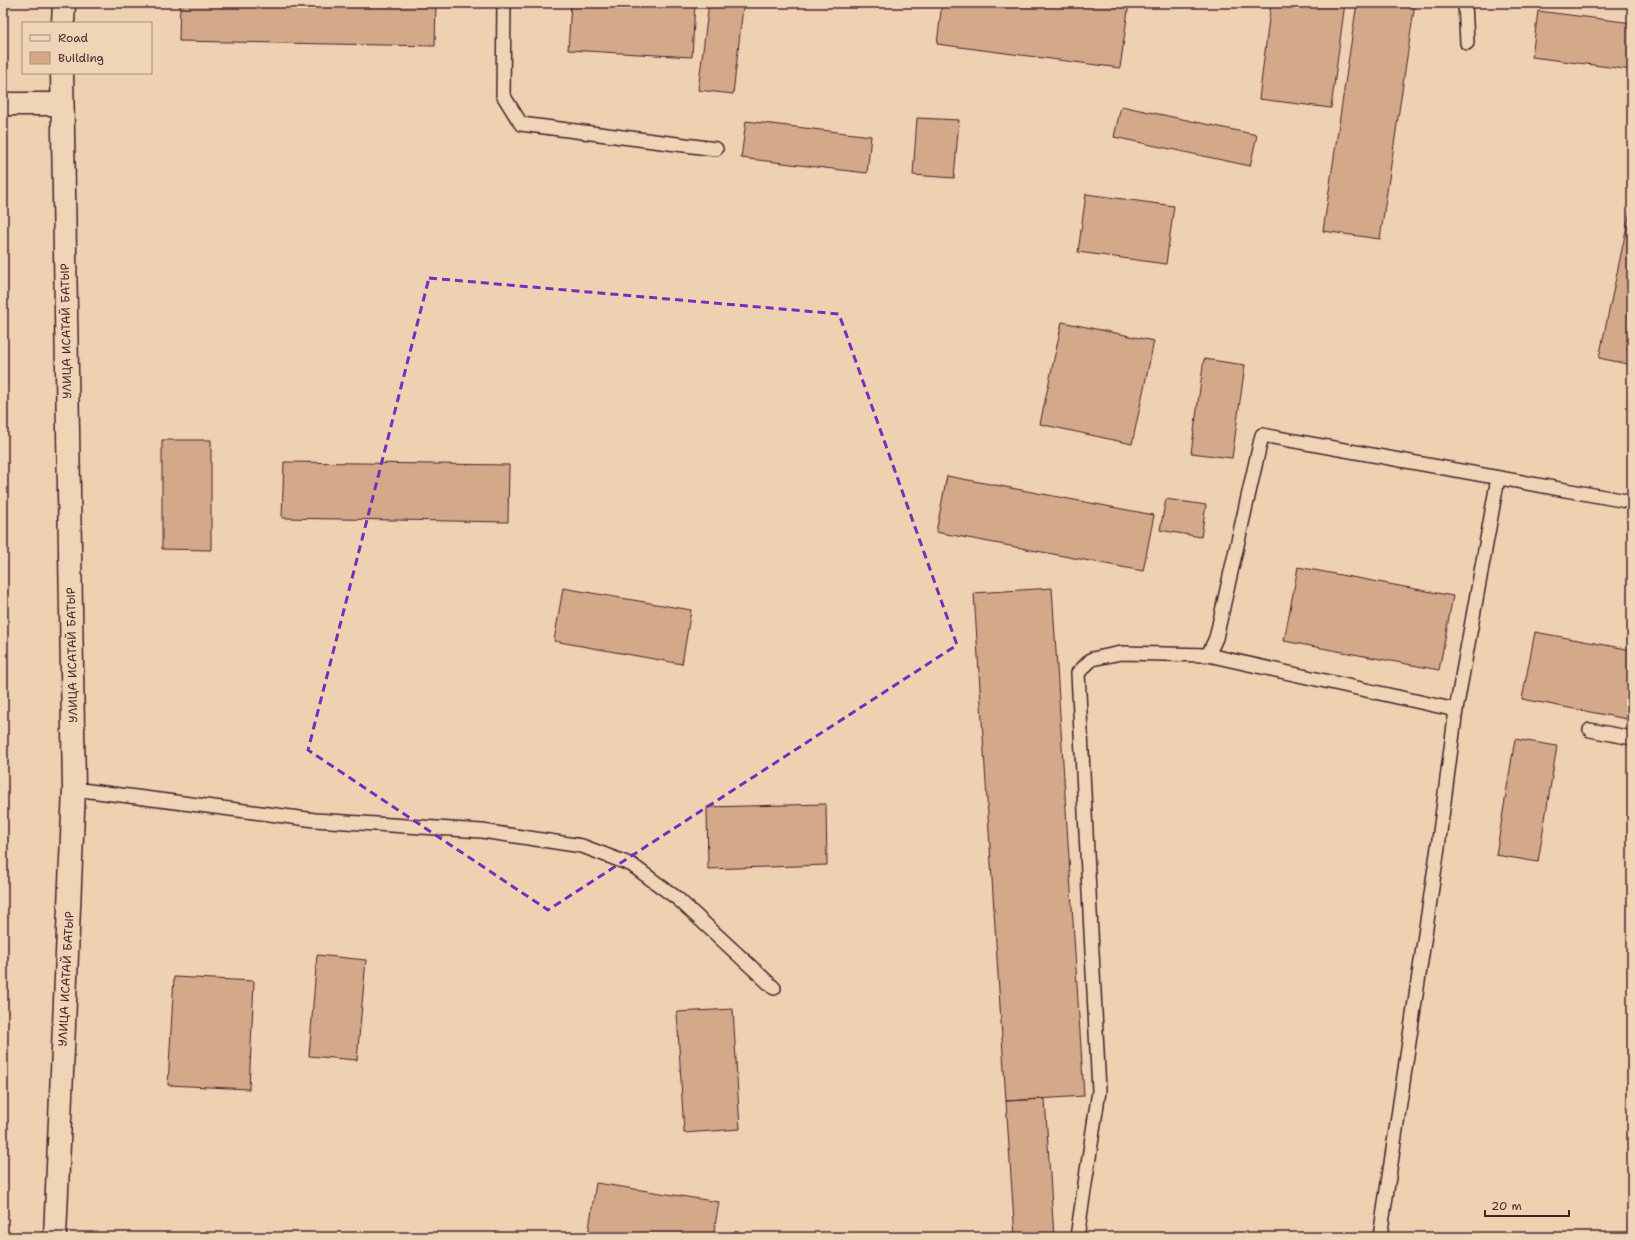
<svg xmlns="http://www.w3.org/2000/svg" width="1635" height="1240" font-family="'Shantell Sans',sans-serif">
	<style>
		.building { fill: #d4a98a; stroke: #4a1f2b }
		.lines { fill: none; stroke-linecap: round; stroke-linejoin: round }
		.lane-casing { stroke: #4a1f2b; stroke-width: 16 }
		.street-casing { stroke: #4a1f2b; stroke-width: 25 }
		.secondary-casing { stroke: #4a1f2b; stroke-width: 25 }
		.lane { stroke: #eed5b6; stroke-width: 13 }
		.street { stroke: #eed5b6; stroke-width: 22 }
		.secondary { stroke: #eed5b6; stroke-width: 22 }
		.marked { fill: none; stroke: #7b2cbf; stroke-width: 3; stroke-dasharray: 8 5; stroke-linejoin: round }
		.labels { text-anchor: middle; stroke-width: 4; stroke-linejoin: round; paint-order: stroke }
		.street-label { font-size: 12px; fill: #4a1f2b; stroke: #eed5b6 }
	</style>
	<rect width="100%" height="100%" fill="#edd1b0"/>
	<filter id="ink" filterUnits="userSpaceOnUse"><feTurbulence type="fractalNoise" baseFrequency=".025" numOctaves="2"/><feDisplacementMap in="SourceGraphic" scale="8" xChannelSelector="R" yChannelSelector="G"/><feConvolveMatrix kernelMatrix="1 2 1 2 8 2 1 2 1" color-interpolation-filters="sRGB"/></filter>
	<g filter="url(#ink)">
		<!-- building -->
		<path class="building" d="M180,3H436L435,46L179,41Z
			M571,3L695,4L692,57L568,50Z
			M709,3L743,7L733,94L698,90Z
			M942,3H1129L1120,68L937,44Z
			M1271,3H1345L1331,108L1259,99Z
			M1357,3H1415L1380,239L1323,231Z
			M1538,11L1632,23V70L1532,57Z
			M1121,106L1257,135L1250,166L1114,137Z
			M917,118L959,120L954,178L913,175Z
			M746,121L871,136L867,173L741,158Z
			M1086,194L1174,206L1166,264L1078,252Z
			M1632,202V365L1599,358Z
			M1062,322L1154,341L1132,444L1040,424Z
			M1204,359L1245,365L1232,458L1191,453Z
			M162,440H211V550L162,549Z
			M284,462L509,465L508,522L282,518Z
			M947,476L1154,515L1143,571L936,532Z
			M1166,499L1206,505L1201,537L1160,530Z
			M1298,567L1453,596L1439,670L1284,641Z
			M563,588L691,610L682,664L554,641Z
			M1052,588L1084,1096L1006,1101L974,593Z
			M1535,632L1632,650V720L1522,699Z
			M1515,739L1557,746L1538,862L1496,855Z
			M826,804L827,865L708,869L707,807Z
			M317,955L366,960L357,1060L309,1056Z
			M174,977L254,981L249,1089L168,1085Z
			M733,1009L740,1129L684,1133L677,1012Z
			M1045,1099L1054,1237H1015L1006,1101Z
			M596,1183L719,1202L713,1237H598L588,1235Z"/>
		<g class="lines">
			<defs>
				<path id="lane" d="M504,3L503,95L521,124L716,149
					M1465,3L1467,43
					M1208,655L1456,710
					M1590,730L1632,738
					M74,789L315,820L482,831L582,846L632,865L678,899L774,988
					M1077,1237L1099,1091L1078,673L1092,659L1121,653L1208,655L1216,638L1262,435L1632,502
					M1380,1237L1438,847L1456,710L1498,478"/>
				<path id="street" d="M63,23L64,3
					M55,1237L74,789L62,73"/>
				<path id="secondary" d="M3,104H62"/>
			</defs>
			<!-- lane casing -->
			<use href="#lane" class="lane-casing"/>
			<!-- street casing -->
			<use href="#street" class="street-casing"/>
			<!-- secondary casing -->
			<use href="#secondary" class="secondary-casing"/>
			<!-- lane -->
			<use href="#lane" class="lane"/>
			<!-- street -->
			<use href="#street" class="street"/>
			<!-- secondary -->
			<use href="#secondary" class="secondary"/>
		</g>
	</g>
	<!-- marked area -->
	<path class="marked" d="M429,278L839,314L957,645L548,910L308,750Z"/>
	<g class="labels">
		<!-- street labels -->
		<g class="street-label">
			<text transform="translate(66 331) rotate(-91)" y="4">УЛИЦА ИСАТАЙ БАТЫР</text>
			<text transform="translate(72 655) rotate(-91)" y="4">УЛИЦА ИСАТАЙ БАТЫР</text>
			<text transform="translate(66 979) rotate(-87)" y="4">УЛИЦА ИСАТАЙ БАТЫР</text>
		</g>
	</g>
	<!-- margin -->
	<rect width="1635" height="1240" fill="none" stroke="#eed5b6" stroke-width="16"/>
	<rect x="8" y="8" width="1619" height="1224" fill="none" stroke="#4a1f2b" stroke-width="1.5" filter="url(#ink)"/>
	<!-- legend -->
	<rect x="22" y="22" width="130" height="52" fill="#eed5b6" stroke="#ac8c7e"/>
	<rect x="30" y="35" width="20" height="6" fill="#eed5b6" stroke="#ac8c7e"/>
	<text x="58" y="42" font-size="12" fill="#4a1f2b">Road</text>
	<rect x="30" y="52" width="20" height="12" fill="#d4a98a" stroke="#ac8c7e"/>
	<text x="58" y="62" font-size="12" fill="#4a1f2b">Building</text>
	<!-- scale -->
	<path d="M1485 1210v6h84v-6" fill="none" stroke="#4a1f2b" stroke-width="2"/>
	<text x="1491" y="1210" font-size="12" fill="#4a1f2b" stroke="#eed5b6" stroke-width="3" paint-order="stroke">20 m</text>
</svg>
